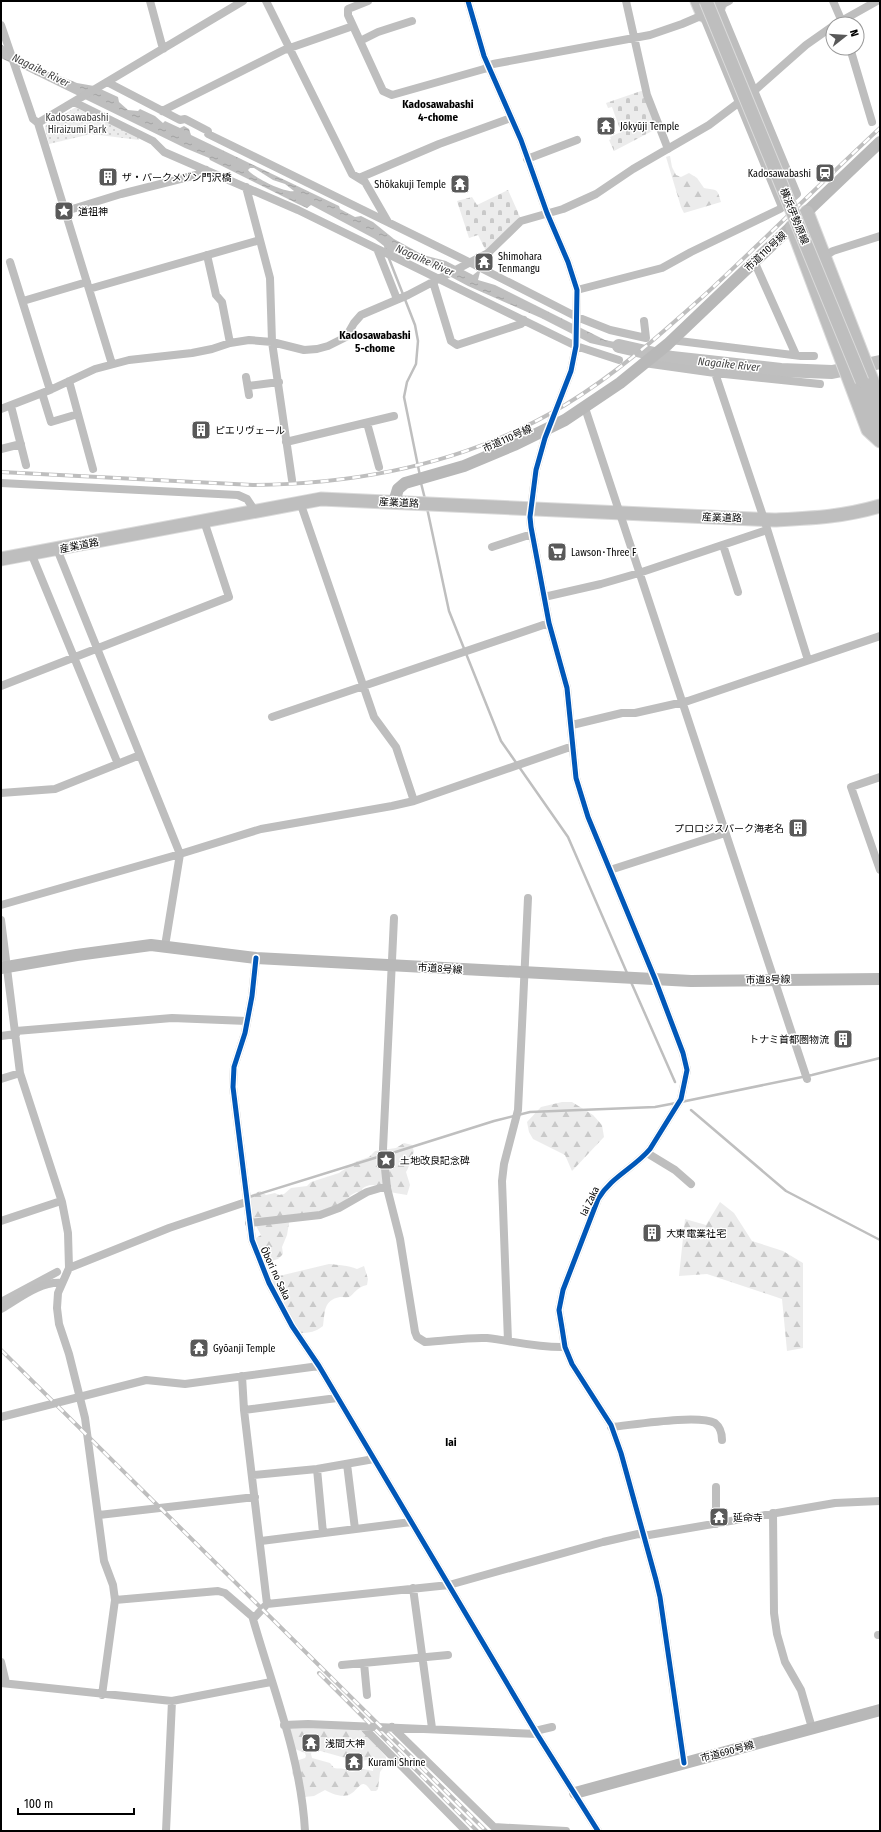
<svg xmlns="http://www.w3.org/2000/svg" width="881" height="1832" font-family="'Fira Sans Condensed','Noto Sans JP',sans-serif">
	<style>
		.grass { fill: url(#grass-dots) }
		.forest { fill: url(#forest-firs); fill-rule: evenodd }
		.cemetery { fill: url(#cemetery-stones) }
		.water { fill: url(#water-ripples); fill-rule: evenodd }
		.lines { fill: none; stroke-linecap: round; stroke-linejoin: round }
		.stream { stroke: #bfbfbf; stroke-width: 2.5 }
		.canal { stroke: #bfbfbf; stroke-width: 8 }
		.river { stroke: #bfbfbf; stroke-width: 14 }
		.primary-casing { stroke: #dbdbdb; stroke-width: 15 }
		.street { stroke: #bebebe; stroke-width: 8 }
		.secondary { stroke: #b8b8b8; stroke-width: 12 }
		.primary { stroke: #bebebe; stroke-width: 13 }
		.rail-casing { stroke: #bebebe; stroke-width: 4 }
		.rail { stroke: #fff; stroke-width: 2.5; stroke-dasharray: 8; stroke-linecap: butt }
		.primary-bridge-casing { stroke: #dbdbdb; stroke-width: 15; stroke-linecap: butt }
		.primary-bridge { stroke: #bebebe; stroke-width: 13 }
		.cycleway-casing { stroke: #fff; stroke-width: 8 }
		.cycleway { stroke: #0057b8; stroke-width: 5 }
		.labels { text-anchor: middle; stroke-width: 3; stroke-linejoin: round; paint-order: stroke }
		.park-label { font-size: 10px; fill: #333; stroke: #fff }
		.poi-label { font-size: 10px; fill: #000; stroke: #fff; text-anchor: start }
		.street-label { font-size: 10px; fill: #000; stroke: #fff }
		.water-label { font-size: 11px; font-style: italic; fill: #444; stroke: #fff }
		.neighbourhood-label { font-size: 11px; font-weight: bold; fill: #000; stroke: #fff }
	</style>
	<defs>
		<pattern id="grass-dots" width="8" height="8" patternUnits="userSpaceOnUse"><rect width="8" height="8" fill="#ececec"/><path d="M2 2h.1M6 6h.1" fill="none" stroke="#c9c9c9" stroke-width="1.8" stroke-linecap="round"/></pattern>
		<pattern id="forest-firs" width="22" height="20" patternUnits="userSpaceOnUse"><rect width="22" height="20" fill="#ececec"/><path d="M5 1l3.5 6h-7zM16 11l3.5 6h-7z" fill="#c9c9c9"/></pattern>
		<pattern id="cemetery-stones" width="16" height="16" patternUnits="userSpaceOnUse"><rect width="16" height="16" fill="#ececec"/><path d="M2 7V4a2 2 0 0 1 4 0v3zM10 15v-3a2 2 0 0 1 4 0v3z" fill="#c9c9c9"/></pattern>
		<pattern id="water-ripples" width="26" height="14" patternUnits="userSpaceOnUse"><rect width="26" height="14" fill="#bfbfbf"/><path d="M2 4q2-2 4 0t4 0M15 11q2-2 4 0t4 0" fill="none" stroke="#a2a2a2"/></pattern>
	</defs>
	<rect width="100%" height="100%" fill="#fff"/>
	<!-- grass -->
	<path class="grass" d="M76,107L138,136L139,140L91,134L49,144L45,128L46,125Z"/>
	<!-- forest -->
	<path class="forest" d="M669,156H670L672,167L676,175L681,177L689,173L697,178L704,188C717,191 717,187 721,202L684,213L681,207L666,157Z
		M562,1102H572L593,1115L602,1125L604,1137L572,1171L565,1155L533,1139L529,1132L527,1122L541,1107Z
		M404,1143L412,1145L414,1152C410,1159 410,1166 406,1172L410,1185L407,1195C403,1194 399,1194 395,1193C384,1191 374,1179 362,1189L363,1191L359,1193L357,1192C348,1195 343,1205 334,1209L290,1217L287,1235L282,1247L283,1254L278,1259L265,1263L258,1254L256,1238L261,1235L253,1220L249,1196L260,1191L266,1195L275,1193L279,1195L284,1194L291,1188L307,1186L311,1182L339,1173L355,1162L369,1157L375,1151L396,1148Z
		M720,1202L734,1213L752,1241L783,1251L803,1263V1348L787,1351L782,1299L707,1274L679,1276L685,1219L706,1225Z
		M329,1264C338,1265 348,1265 357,1269L364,1266L368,1279L367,1285C356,1287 354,1295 349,1297C346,1298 342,1297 340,1297C323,1300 325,1313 323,1326C315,1332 310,1333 300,1333L270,1284L273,1279L279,1276Z
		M291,1726L357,1729L366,1734L386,1757V1764L380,1772L378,1789L376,1791H371C362,1777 360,1787 352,1793C345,1799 332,1794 325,1790L314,1796L304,1797L292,1773L296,1761L305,1758L306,1756L305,1753L295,1749L289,1730ZM317,1750L356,1761H362L371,1759L374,1760L373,1771L359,1768C353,1774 352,1772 344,1769C341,1768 338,1769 334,1768L330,1763L312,1758L311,1754L312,1751Z"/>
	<!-- cemetery -->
	<path class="cemetery" d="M644,90L658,128L614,151L609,140L611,139L610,137L621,132L612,107L608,108L606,103Z
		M508,190L521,219L486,251L478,235L469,238L457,201L472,197L477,205Z"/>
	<!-- water -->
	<path class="water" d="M1,44L20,58L46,72H50L77,83L94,86L118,97L119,102L128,110L138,111L140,109L155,116L163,123L165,121L180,128L184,126L189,129L191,135L339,206L340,209L355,217L361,216L373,222L394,239L423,255L446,261L473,275L478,271L480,272L478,280L495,285L605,340L640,347L633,353L590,343L541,318L468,286L423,262L393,252L385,255L384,246L375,239L311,205L307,208L298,204L210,160L209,158L185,148L1,58ZM250,168H254L273,180L285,184L294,191C285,193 253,177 248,170Z"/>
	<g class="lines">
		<!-- stream -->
		<path class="stream" d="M388,256L415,325L418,341L416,364L407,382L404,397L420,476
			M421,483L425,499
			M427,508L449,611L501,741L568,837L627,973
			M631,982L675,1082
			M681,1102L812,1075L880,1058
			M691,1110L786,1191L880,1240
			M386,1155L494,1121L530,1112L655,1107L676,1103
			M249,1197L381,1156"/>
		<!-- canal -->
		<path class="canal" d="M1,1302L57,1272"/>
		<!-- river -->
		<path class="river" d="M619,346L672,358L781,370L832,372L880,362"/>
		<defs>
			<path id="primary" d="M697,1L703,15
				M717,1L719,6
				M807,212L872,380L880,408
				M792,227L868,430L880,441
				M862,381L880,433
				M1,559L321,499L774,520C813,518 842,517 880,506"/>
		</defs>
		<!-- primary casing -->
		<use href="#primary" class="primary-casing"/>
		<!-- street -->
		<path class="street" d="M150,1L163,49
			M266,1L352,174L365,182L388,222
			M368,1L348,9V15L383,91L392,95L484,69L493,64L650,35L682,24L703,15L782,207
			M468,1L484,56L521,140L547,213L568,262L577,290L576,346L571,371L545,438L536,470L530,517L531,527L549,623L567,688L576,778L588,817L655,979L683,1053L687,1070L681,1099L650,1149C634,1168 611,1177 598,1199L563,1290L559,1310L562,1328L565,1347L572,1364L611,1425L621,1453L656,1580L660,1597L684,1763
			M626,1L647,95L668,149
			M833,1L843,24
			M836,24L877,1
			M1,25L33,119L38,123L112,364
			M360,41L378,32L412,21
			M850,48L872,122
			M107,82L180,120L185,119L208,131V134L469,262L577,317L610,330L646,338L644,321
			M74,102L153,141L164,152L298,210L576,346L619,360
			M162,111L284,50L353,26
			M38,123L243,1
			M527,159L577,140
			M359,178L439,144L511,118
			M246,187L270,278L272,342L292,480
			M66,211L121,194L196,175L206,170
			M378,251L397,299
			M207,255L216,295L222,302L230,343
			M823,257L833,251L880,236
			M754,261L796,355
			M10,262L50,390
			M433,282L451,341L457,345L521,324L524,320
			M89,289L260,240
			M577,290L662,268L691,252L780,209L797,194L719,6L729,1
			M23,301L87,282
			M671,340L801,356H814
			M644,363L715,373L820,384
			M715,373L764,519L808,660
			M246,377L249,395
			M69,381L93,469
			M248,386L279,382
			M42,393L51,422L78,414
			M11,406L26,465
			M585,408L807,1079
			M1,409L50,390L95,369L129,360L192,353L212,349L230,343L249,340L272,342L304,350L317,349L328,346L346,337L354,323L361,315L408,295L488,253L521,221L563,209L596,194L633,169L709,125L754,91L806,45L833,26
			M367,423L379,467
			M286,442L394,416
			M1,449L21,444
			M1,483L238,495L247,499L255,511
			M300,502L374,717L396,747L414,801
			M723,545L738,592
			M492,547L532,534
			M57,549L180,854L165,946
			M31,553L118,764
			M544,597L601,584L639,573L767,530
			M1,686L229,597L204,521
			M272,717L549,623
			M572,725L622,713H635L688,701L880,636
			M880,777L851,787L880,870
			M1,793L55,789L140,755
			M610,870L725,833
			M1,905L180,854L261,829L392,806L414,801L573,746
			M394,918L383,1149L387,1188L400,1239L415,1332L417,1337L425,1342C446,1341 467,1337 487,1338C513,1341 538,1348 565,1347
			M1,920L20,1073L62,1202L68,1233L69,1268L58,1293L57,1308L59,1324L69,1354L85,1418L104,1561L113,1585L115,1600L102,1695
			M256,958L252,996L245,1033L234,1067L233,1087L252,1240L269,1283L292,1326L319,1366L537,1734L598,1831
			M16,1031L172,1018L247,1021
			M1,1036L16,1034
			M1,1079L20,1073
			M647,1153L675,1170L691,1184
			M1,1221L61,1201
			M249,1223L320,1215L339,1208L367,1192L387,1186
			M69,1268L169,1228L246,1202
			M1,1309C20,1298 40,1281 62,1283
			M508,1341L502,1181L504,1164L518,1110L528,898
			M242,1376L244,1410L267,1604
			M244,1410L337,1398
			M1,1417L146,1380L185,1384L319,1366
			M611,1427C633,1425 698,1414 715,1423C720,1427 722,1434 722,1440
			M347,1464L355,1529
			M317,1469L323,1533
			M253,1475L317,1469L374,1459
			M716,1487V1524
			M773,1513L774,1613L777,1634L785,1662L801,1690L812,1728
			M99,1515L255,1497
			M261,1541L411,1522
			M413,1588L432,1728
			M115,1600L218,1591L225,1593L254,1618
			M878,1635H880
			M1,1662L6,1683
			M364,1663L367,1695
			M342,1665L448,1655
			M1,1683L172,1701L271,1682
			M284,1725L308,1724L537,1734
			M363,1727L466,1831
			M392,1727L494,1827L566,1831
			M535,1731L552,1727
			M166,1831L172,1701
			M305,1831C301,1758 273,1689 253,1619L267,1604L449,1585L603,1542L638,1534L649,1535L835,1503L880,1501"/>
		<!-- secondary -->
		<path class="secondary" d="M394,502L398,489L405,483L464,466L514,445L565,420L620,383L668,344L880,142
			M1,968L77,955L151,945L256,958L691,981L880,979
			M575,1793L880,1710"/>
		<!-- primary -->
		<use href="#primary" class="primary"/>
		<defs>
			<path id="rail" d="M1,472L253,485C362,484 470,462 565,405C618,373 663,332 709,291C767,237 822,182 880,128
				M1,1350L486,1831
				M319,1673L477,1831"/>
		</defs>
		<!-- rail casing -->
		<use href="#rail" class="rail-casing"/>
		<!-- rail -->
		<use href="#rail" class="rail"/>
		<defs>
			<path id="primary-bridge" d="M706,1L862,381"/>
		</defs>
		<!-- primary-bridge casing -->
		<use href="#primary-bridge" class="primary-bridge-casing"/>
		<!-- primary-bridge -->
		<use href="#primary-bridge" class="primary-bridge"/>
		<defs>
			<path id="cycleway" d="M468,1L484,56L521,140L547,213L568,262L577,290L576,346L571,371L545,438L536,470L530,517L531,527L549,623L567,688L576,778L588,817L655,979L683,1053L687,1070L681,1099L650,1149C634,1168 611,1177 598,1199L563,1290L559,1310L562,1328L565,1347L572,1364L611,1425L621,1453L656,1580L660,1597L684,1763
				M256,958L252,996L245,1033L234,1067L233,1087L252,1240L269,1283L292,1326L319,1366L537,1734L598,1831"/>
		</defs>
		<!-- cycleway casing -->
		<use href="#cycleway" class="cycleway-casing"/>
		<!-- cycleway -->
		<use href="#cycleway" class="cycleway"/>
	</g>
	<!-- icons -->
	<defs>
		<symbol id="temple-square" viewBox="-11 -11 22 22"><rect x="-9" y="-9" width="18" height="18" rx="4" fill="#595959" stroke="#fff"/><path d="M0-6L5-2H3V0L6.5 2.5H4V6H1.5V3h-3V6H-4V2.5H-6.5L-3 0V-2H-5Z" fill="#fff"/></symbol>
		<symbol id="station-square" viewBox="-11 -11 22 22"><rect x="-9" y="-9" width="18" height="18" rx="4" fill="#595959" stroke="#fff"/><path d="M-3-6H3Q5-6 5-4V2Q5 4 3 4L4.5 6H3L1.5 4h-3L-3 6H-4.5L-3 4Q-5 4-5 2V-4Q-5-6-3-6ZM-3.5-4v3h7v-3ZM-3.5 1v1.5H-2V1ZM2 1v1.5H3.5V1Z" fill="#fff"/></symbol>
		<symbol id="building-square" viewBox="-11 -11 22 22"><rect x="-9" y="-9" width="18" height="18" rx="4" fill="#595959" stroke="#fff"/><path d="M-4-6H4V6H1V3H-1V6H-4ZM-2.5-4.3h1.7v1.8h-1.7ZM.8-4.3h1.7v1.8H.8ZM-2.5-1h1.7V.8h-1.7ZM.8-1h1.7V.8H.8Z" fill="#fff"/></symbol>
		<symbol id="sight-square" viewBox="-11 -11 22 22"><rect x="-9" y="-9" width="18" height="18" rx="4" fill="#595959" stroke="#fff"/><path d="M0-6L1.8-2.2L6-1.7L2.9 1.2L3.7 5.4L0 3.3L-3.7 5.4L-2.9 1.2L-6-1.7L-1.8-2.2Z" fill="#fff"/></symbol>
		<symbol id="supermarket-square" viewBox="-11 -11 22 22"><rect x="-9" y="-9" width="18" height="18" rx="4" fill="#595959" stroke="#fff"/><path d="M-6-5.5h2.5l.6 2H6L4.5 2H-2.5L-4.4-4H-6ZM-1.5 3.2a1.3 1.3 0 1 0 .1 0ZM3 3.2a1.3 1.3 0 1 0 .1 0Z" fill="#fff"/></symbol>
	</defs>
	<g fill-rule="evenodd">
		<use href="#temple-square" x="595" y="115" width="22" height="22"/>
		<use href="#station-square" x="814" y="162" width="22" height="22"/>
		<use href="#building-square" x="97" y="166" width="22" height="22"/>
		<use href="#temple-square" x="449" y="173" width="22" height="22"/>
		<use href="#sight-square" x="53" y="200" width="22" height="22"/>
		<use href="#temple-square" x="473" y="251" width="22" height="22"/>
		<use href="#building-square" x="190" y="419" width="22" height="22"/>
		<use href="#supermarket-square" x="546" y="541" width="22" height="22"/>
		<use href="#building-square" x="787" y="817" width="22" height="22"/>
		<use href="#building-square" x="832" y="1028" width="22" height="22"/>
		<use href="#sight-square" x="375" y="1149" width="22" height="22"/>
		<use href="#building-square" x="641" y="1222" width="22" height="22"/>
		<use href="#temple-square" x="188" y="1337" width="22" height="22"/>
		<use href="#temple-square" x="708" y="1506" width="22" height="22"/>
		<use href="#temple-square" x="300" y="1732" width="22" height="22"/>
		<use href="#temple-square" x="343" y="1751" width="22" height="22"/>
	</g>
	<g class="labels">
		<!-- park labels -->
		<g class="park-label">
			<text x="77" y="121">Kadosawabashi<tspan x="77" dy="12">Hiraizumi Park</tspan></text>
		</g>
		<!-- poi labels -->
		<g class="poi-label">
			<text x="620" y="130">Jōkyūji Temple</text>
			<text x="811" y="177" text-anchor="end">Kadosawabashi</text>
			<text x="122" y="181">ザ・パークメゾン門沢橋</text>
			<text x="446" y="188" text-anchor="end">Shōkakuji Temple</text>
			<text x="78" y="215">道祖神</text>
			<text x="498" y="260">Shimohara<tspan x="498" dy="12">Tenmangu</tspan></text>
			<text x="215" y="434">ピエリヴェール</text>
			<text x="571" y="556">Lawson･Three F</text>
			<text x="784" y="832" text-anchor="end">プロロジスパーク海老名</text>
			<text x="829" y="1043" text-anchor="end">トナミ首都圏物流</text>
			<text x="400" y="1164">土地改良記念碑</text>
			<text x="666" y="1237">大東電業社宅</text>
			<text x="213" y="1352">Gyōanji Temple</text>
			<text x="733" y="1521">延命寺</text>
			<text x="325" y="1747">浅間大神</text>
			<text x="368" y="1766">Kurami Shrine</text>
		</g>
		<!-- street labels -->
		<g class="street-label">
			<text transform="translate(795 216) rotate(68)" y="4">横浜伊勢原線</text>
			<text transform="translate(765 251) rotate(-43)" y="4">市道110号線</text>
			<text transform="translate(507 438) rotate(-24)" y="4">市道110号線</text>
			<text transform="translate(399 502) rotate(3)" y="4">産業道路</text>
			<text transform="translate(722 517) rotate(2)" y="4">産業道路</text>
			<text transform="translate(79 545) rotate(-11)" y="4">産業道路</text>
			<text transform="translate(440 968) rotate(3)" y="4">市道8号線</text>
			<text transform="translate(768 979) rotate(-1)" y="4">市道8号線</text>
			<text transform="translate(589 1201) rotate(-64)" y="4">Iai Zaka</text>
			<text transform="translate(276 1273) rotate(65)" y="4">Ōbori no Saka</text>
			<text transform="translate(727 1751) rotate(-15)" y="4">市道690号線</text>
		</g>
		<!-- water labels -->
		<g class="water-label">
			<text transform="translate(41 70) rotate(26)" y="4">Nagaike River</text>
			<text transform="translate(425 260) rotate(24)" y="4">Nagaike River</text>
			<text transform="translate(729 364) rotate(6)" y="4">Nagaike River</text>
		</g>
		<!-- neighbourhood labels -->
		<g class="neighbourhood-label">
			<text x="438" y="108">Kadosawabashi<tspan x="438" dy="13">4-chome</tspan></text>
			<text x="375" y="339">Kadosawabashi<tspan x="375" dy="13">5-chome</tspan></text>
			<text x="451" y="1446">Iai</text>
		</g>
	</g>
	<!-- border -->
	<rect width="881" height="1832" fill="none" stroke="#000000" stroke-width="4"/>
	<!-- north arrow -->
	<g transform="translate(845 36) rotate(73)"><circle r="19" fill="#ffffff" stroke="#999999"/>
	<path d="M0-3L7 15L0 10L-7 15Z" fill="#595959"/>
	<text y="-6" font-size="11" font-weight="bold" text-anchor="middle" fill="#000000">N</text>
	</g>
	<!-- scale -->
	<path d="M18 1808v6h116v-6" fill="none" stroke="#000000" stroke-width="2"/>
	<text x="24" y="1808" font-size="12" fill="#000000" stroke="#ffffff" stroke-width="3" paint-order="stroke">100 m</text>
</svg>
